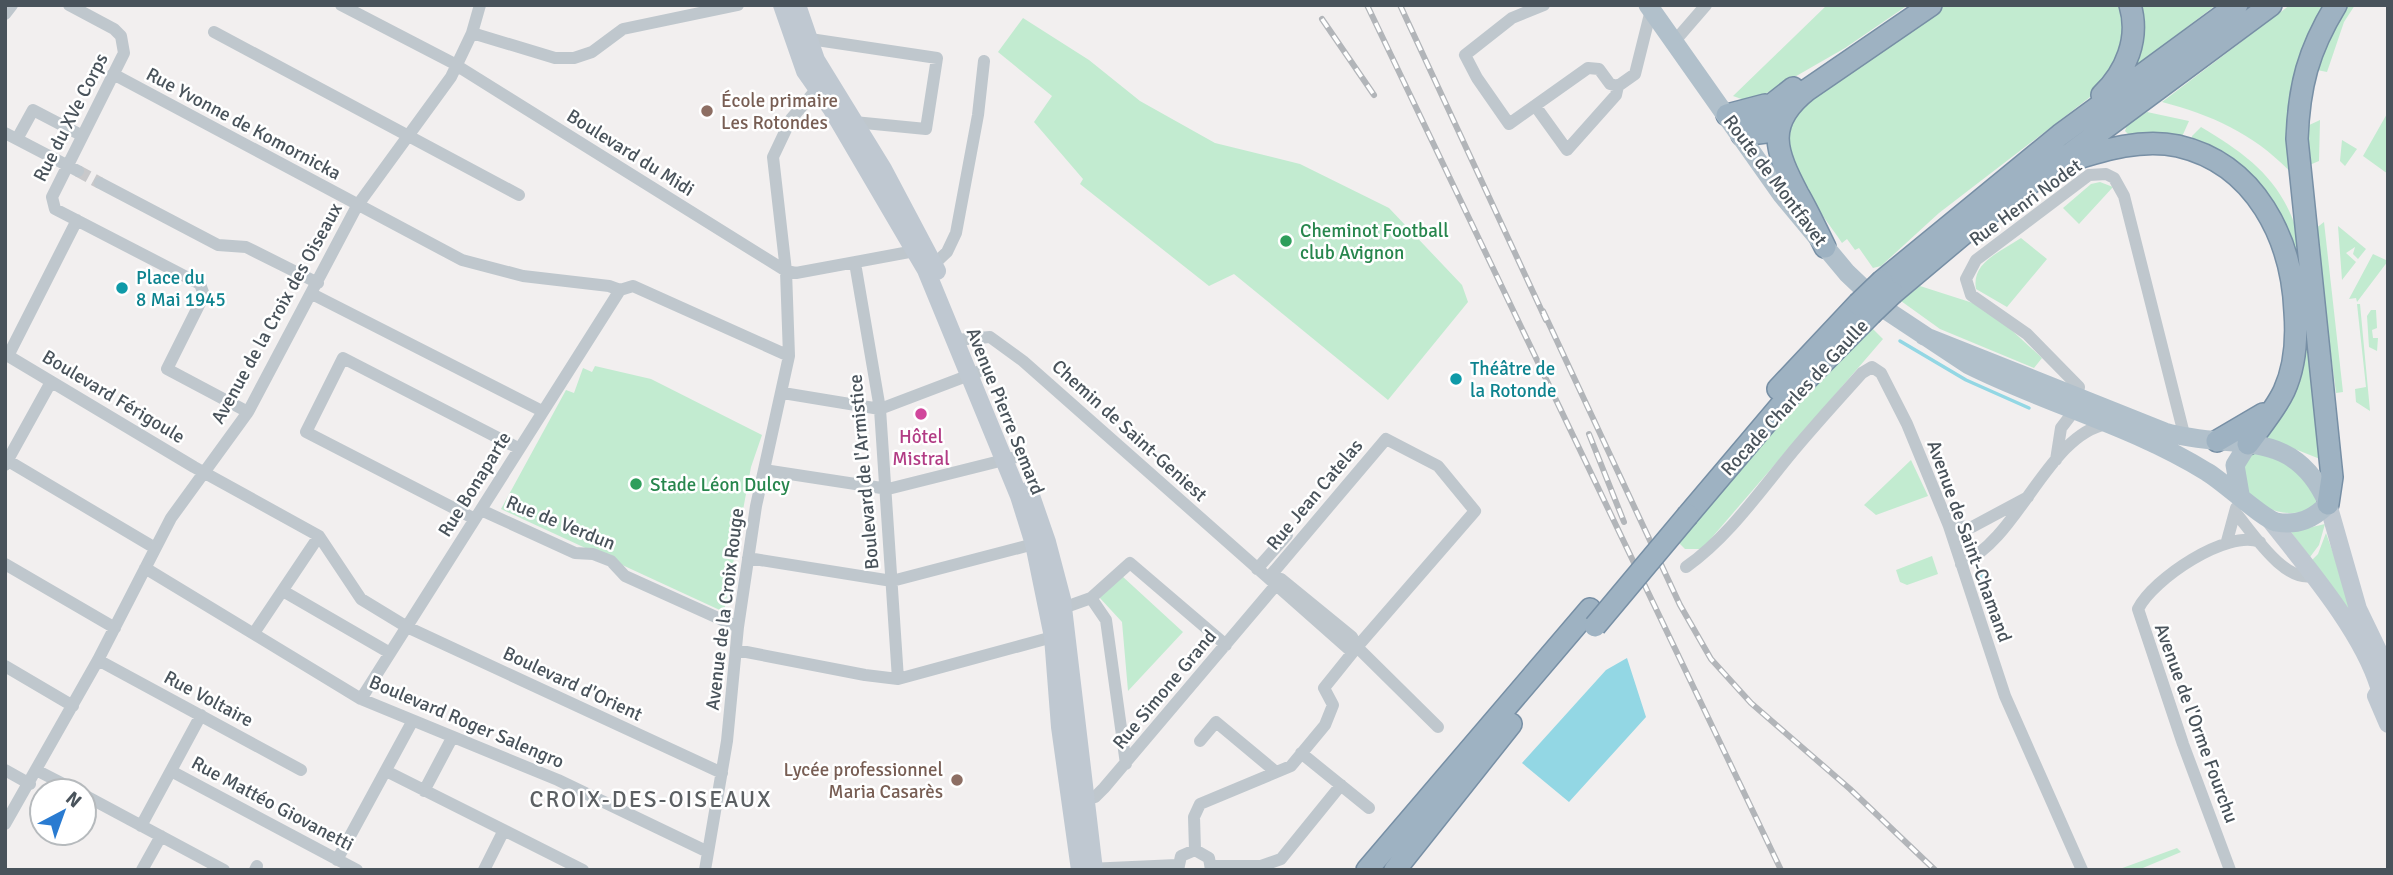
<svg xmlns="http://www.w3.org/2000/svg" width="2393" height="875" font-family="Signika,sans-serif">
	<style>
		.green { fill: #c2ebd0 }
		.water { fill: #93d7e4 }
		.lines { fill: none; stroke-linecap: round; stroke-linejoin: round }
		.stream { stroke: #93d7e4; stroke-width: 3.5 }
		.minor-tunnel { stroke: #c8c8ca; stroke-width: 12; stroke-dasharray: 12 6; stroke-linecap: butt }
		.trunk-casing { stroke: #778fa5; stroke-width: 24 }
		.minor { stroke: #bfc7cd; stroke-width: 12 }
		.secondary { stroke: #bfc8d1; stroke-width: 18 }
		.primary { stroke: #b1c0cb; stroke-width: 19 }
		.trunk { stroke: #9eb2c2; stroke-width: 21 }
		.rail-casing { stroke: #b2b5b9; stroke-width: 6 }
		.rail { stroke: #fff; stroke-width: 3.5; stroke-dasharray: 10; stroke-linecap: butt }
		.trunk-bridge-casing { stroke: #778fa5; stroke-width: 24; stroke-linecap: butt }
		.trunk-bridge { stroke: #9eb2c2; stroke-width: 21 }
		.education-dot { fill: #8d6e63; stroke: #fff; stroke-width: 2.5 }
		.leisure-dot { fill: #2e9e5b; stroke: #fff; stroke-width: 2.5 }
		.culture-dot { fill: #0f9aa8; stroke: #fff; stroke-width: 2.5 }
		.hotel-dot { fill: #d1479c; stroke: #fff; stroke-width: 2.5 }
		.labels { text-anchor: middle; stroke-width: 5; stroke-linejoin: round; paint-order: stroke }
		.education-label { font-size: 19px; fill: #785e54; stroke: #fff; text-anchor: start }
		.street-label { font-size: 19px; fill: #49535b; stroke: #fff }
		.leisure-label { font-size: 19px; fill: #27864d; stroke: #fff; text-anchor: start }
		.culture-label { font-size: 19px; fill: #0d838f; stroke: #fff; text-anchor: start }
		.hotel-label { font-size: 19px; fill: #b23c85; stroke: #fff }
		.quarter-label { font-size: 23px; letter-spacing: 2px; fill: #5c6063; stroke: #fff }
	</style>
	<rect width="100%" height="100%" fill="#f2efef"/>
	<!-- green -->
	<path class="green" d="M1827,5H1908L1845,48L1758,98L1747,101L1733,96Z
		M1945,5H2125L2121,58L2098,91L1939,213L1881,266L1873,268L1859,248L1855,250L1847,239L1842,243C1816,204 1774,162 1793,113Z
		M2136,5H2216L2137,65L2131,59Z
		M2290,5H2326L2294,176C2258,136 2213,115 2162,102Z
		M2341,5H2355L2344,22L2327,72L2312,69Z
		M1023,18L1089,60L1140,101L1215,143L1300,164L1389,208L1462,285L1468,302L1388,400L1234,274L1209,286L1080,184L1083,179L1034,122L1052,96L998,52Z
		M2147,112L2189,121L2181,139L2129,135L2125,131L2127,125Z
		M2388,112V174L2363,156Z
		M2320,120L2319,161L2307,166L2305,127Z
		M2201,127C2246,154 2280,178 2297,231L2320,459L2262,436L2288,405L2301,375L2284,228L2193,143L2192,136Z
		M2342,140L2357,149L2345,166L2340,161Z
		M2100,182L2113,187L2079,224L2063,208L2091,184Z
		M2324,222L2343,392L2336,393L2315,229Z
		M2338,226L2366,249L2358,259L2353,254L2355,247L2346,253L2356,262L2342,280Z
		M2021,238L2047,259L2007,307L1976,289C1971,262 2002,251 2021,238Z
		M2373,254L2388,261L2357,302L2356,298L2349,299Z
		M1920,286L1976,304L2006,325L2042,358L2034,368L1940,329L1901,301Z
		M2357,304H2360L2370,411L2356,402L2355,389L2366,387Z
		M2371,310H2376L2377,328L2372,330L2373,338H2378L2377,351L2369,347L2367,316Z
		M1871,327L1883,339L1702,549H1685L1677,541L1817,382Z
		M595,366L651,379L762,435L751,467L724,612L501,509L566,390L574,393L583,368L592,372Z
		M2253,452L2293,465L2317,499L2315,506C2291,524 2242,506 2242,473C2242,468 2244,462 2245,457Z
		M1911,460L1928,496L1876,515L1864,505Z
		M2325,524L2319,545L2310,557L2291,532Z
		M2326,533L2365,643L2312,560L2318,554Z
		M1932,556L1938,574L1907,585L1900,582L1896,570Z
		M1122,576L1183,632L1128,691L1122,622L1099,597Z
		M2177,848L2181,852L2138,870H2117Z"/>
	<!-- water -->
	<path class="water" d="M1984,571L1982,581L1997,623C1986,615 1981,591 1979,577Z
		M1627,658L1646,717L1569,802L1522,763L1606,670Z"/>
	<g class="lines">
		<!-- stream -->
		<path class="stream" d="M1900,341L1966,380L2029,408"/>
		<!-- minor-tunnel -->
		<path class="minor-tunnel" d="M78,171L100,183"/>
		<defs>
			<path id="trunk" d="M2102,95C2126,72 2140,38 2130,5
				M1727,115L1765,105
				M1780,120L1766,132L1742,135L1751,121L1793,88
				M2052,166C2093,154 2135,137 2178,146C2256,164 2292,239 2295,312C2297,338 2295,367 2284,391C2275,410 2260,427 2248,444
				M1825,247C1816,229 1808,211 1798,194C1776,152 1764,124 1807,90L1931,5
				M1882,281L2060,135L2237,5
				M1893,293L1974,225L2271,5
				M1778,389L1858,304
				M2217,441L2263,414
				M2328,504L2332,477L2297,139C2299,86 2308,51 2336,5
				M1688,515L1782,404L1871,314
				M1367,870L1590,609
				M1395,870L1511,724"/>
		</defs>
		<!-- trunk casing -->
		<use href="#trunk" class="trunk-casing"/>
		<!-- minor -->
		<path class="minor" d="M69,5L114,29L121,36L124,53L52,197L55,209L200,284L204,295L167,369L248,412
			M341,5L451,62L786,271L796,273L920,250
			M1544,5L1512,18L1465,55L1477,78L1509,124L1588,68L1599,69L1610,84L1618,86L1635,74L1651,10
			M5,14L12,5
			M214,32L519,195
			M472,33L555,58H574L592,52L623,29L738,5
			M810,39L937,58L926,129L854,122
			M1674,42L1706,5
			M113,74L462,260L523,276L609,286L620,290
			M1536,107L1567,150L1616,95L1618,86
			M5,133L78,171
			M17,139L33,110L81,135
			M100,183L218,245L246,247L318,283
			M855,263L880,409L898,679
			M930,268L947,252L956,233L978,115L984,61
			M620,290L633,286L789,356
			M312,294L542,411
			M956,340L990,337L1023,361L1352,652
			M5,354L194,467L319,536L361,599L407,627L722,773
			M8,356L77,220
			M783,393L880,409L980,371
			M5,459L155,548
			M2056,460L2061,428L2074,411L2079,387L2027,334L1971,295L1966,279L1976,260L2089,175L2106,174L2114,178L2124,196L2185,438
			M5,465L51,382
			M764,470L888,489L1016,457
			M481,510L575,553L593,554L611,561L625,576L738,627
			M2235,512C2252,532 2286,586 2315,575
			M475,519L306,432L343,358L518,448
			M1949,526L1972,527L2028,497
			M2227,541L2236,508
			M748,558L892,581L1034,544
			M5,564L115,628
			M1961,564C2019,539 2048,434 2107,424
			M1686,567C1727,538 1758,494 1790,455C1813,427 1838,400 1862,373L1872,367L1881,373L1907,424L1949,526L2005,696L2082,870
			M145,568L361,699L558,780L708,852
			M1257,569L1287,535
			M1267,577L1281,579L1352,637L1357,647L1475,511L1438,466L1386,439L1270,576
			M283,591L390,653
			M1091,598L1106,620L1126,764
			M1063,608L1091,598L1130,563L1226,645
			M254,633L319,536
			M736,650L865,675L898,679L1060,635
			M98,660L301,770
			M5,666L73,706
			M361,699L620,290
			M1200,741L1216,722L1276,772
			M1301,753L1369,808
			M5,770L30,784
			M38,771L77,791
			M171,771L357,870
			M386,771L583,870
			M424,791L452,738
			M84,795L224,870
			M1080,801L1095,797L1104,788L1276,585
			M5,824L98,660L171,518L248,412L357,206L451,77L472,33L480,5
			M141,826L201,715
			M1195,850L1194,817L1200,804L1291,766L1325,725L1333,705L1324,688L1357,647L1438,727
			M337,860L412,722
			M1211,866H1261L1281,859L1341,785
			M1088,869L1177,865
			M142,870L161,836
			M255,870L257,866
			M484,870L504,830
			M705,870L727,741L738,627L756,506L789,356L786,271L773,157L791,119L822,83
			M1178,870L1181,856L1195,850L1209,858L1211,870
			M2230,870L2183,744L2138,609C2153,579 2227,529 2260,542"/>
		<!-- secondary -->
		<path class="secondary" d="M782,5L805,71L831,108L926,270L1019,496L1034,544L1053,637L1060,727L1080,870
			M797,5L816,60L883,169L937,271
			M1029,490L1047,542L1062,599L1094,870
			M2328,504L2358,609L2388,671
			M2270,520C2306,566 2362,631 2379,687
			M2385,682L2376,696L2388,724"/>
		<!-- primary -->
		<path class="primary" d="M1648,5L1782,195L1847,273L1886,310L1969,365C2047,404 2133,426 2207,472C2224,482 2262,518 2276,522C2298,526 2313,519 2328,504C2293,424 2234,452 2165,432L1924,336
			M2240,494L2235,465L2248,444"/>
		<!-- trunk -->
		<use href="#trunk" class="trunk"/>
		<defs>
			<path id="rail" d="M1367,5L1781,870
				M1400,5L1546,320
				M1322,19L1374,95
				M1543,311L1680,605L1711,659L1751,703L1850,789L1935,870
				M1589,434L1624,522"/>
		</defs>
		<!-- rail casing -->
		<use href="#rail" class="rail-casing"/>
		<!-- rail -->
		<use href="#rail" class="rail"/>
		<defs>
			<path id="trunk-bridge" d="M1858,304L1882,281
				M1871,314L1893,293
				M1595,626L1688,515"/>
		</defs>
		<!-- trunk-bridge casing -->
		<use href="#trunk-bridge" class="trunk-bridge-casing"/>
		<!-- trunk-bridge -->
		<use href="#trunk-bridge" class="trunk-bridge"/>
	</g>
	<!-- markers -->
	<g class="education-dot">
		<circle cx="707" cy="111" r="7"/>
		<circle cx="957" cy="780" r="7"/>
	</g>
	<g class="leisure-dot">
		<circle cx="1286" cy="241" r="7"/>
		<circle cx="636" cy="484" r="7"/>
	</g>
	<g class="culture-dot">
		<circle cx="122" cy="288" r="7"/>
		<circle cx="1456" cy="379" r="7"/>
	</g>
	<circle class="hotel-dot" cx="921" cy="414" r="7"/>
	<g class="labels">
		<!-- education labels -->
		<g class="education-label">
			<text x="721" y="107">École primaire<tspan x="721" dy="22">Les Rotondes</tspan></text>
			<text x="943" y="776" text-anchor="end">Lycée professionnel<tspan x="943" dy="22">Maria Casarès</tspan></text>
		</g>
		<!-- street labels -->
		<g class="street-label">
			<text transform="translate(70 117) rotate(-63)" y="7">Rue du XVe Corps</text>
			<text transform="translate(244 123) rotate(28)" y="7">Rue Yvonne de Komornicka</text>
			<text transform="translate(631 152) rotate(32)" y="7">Boulevard du Midi</text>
			<text transform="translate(1776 180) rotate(53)" y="7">Route de Montfavet</text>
			<text transform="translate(2025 202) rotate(-36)" y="7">Rue Henri Nodet</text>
			<text transform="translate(276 313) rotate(-61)" y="7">Avenue de la Croix des Oiseaux</text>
			<text transform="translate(114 396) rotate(31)" y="7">Boulevard Férigoule</text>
			<text transform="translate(1794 397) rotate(-47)" y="7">Rocade Charles de Gaulle</text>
			<text transform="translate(1006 411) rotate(68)" y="7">Avenue Pierre Semard</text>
			<text transform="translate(1130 430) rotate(42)" y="7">Chemin de Saint-Geniest</text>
			<text transform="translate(863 472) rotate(-95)" y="7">Boulevard de l'Armistice</text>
			<text transform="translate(474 484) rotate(-58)" y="7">Rue Bonaparte</text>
			<text transform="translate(1314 494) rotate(-50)" y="7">Rue Jean Catelas</text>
			<text transform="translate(561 522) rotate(22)" y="7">Rue de Verdun</text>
			<text transform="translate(1970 541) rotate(70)" y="7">Avenue de Saint-Chamand</text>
			<text transform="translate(724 609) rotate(-83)" y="7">Avenue de la Croix Rouge</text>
			<text transform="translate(573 683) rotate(25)" y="7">Boulevard d'Orient</text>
			<text transform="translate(1164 689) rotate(-50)" y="7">Rue Simone Grand</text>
			<text transform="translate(209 698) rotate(28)" y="7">Rue Voltaire</text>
			<text transform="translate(467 721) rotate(23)" y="7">Boulevard Roger Salengro</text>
			<text transform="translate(2197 723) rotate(70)" y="7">Avenue de l'Orme Fourchu</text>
			<text transform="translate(273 803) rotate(28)" y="7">Rue Mattéo Giovanetti</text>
		</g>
		<!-- leisure labels -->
		<g class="leisure-label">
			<text x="1300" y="237">Cheminot Football<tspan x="1300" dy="22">club Avignon</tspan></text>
			<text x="650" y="491">Stade Léon Dulcy</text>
		</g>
		<!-- culture labels -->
		<g class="culture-label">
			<text x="136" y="284">Place du<tspan x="136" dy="22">8 Mai 1945</tspan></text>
			<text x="1470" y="375">Théâtre de<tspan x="1470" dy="22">la Rotonde</tspan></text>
		</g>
		<!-- hotel labels -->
		<g class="hotel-label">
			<text x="921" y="443">Hôtel<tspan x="921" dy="22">Mistral</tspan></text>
		</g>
		<!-- quarter labels -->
		<g class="quarter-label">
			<text x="651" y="807">CROIX-DES-OISEAUX</text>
		</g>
	</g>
	<!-- border -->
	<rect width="2393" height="875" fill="none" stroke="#49535b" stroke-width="14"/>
	<!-- north arrow -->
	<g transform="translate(63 812) rotate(41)"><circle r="33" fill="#ffffff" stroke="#b6babd" stroke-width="2"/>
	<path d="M0-5L12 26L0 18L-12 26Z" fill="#2a7bd1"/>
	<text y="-10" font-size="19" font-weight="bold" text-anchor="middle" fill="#49535b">N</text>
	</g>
</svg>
